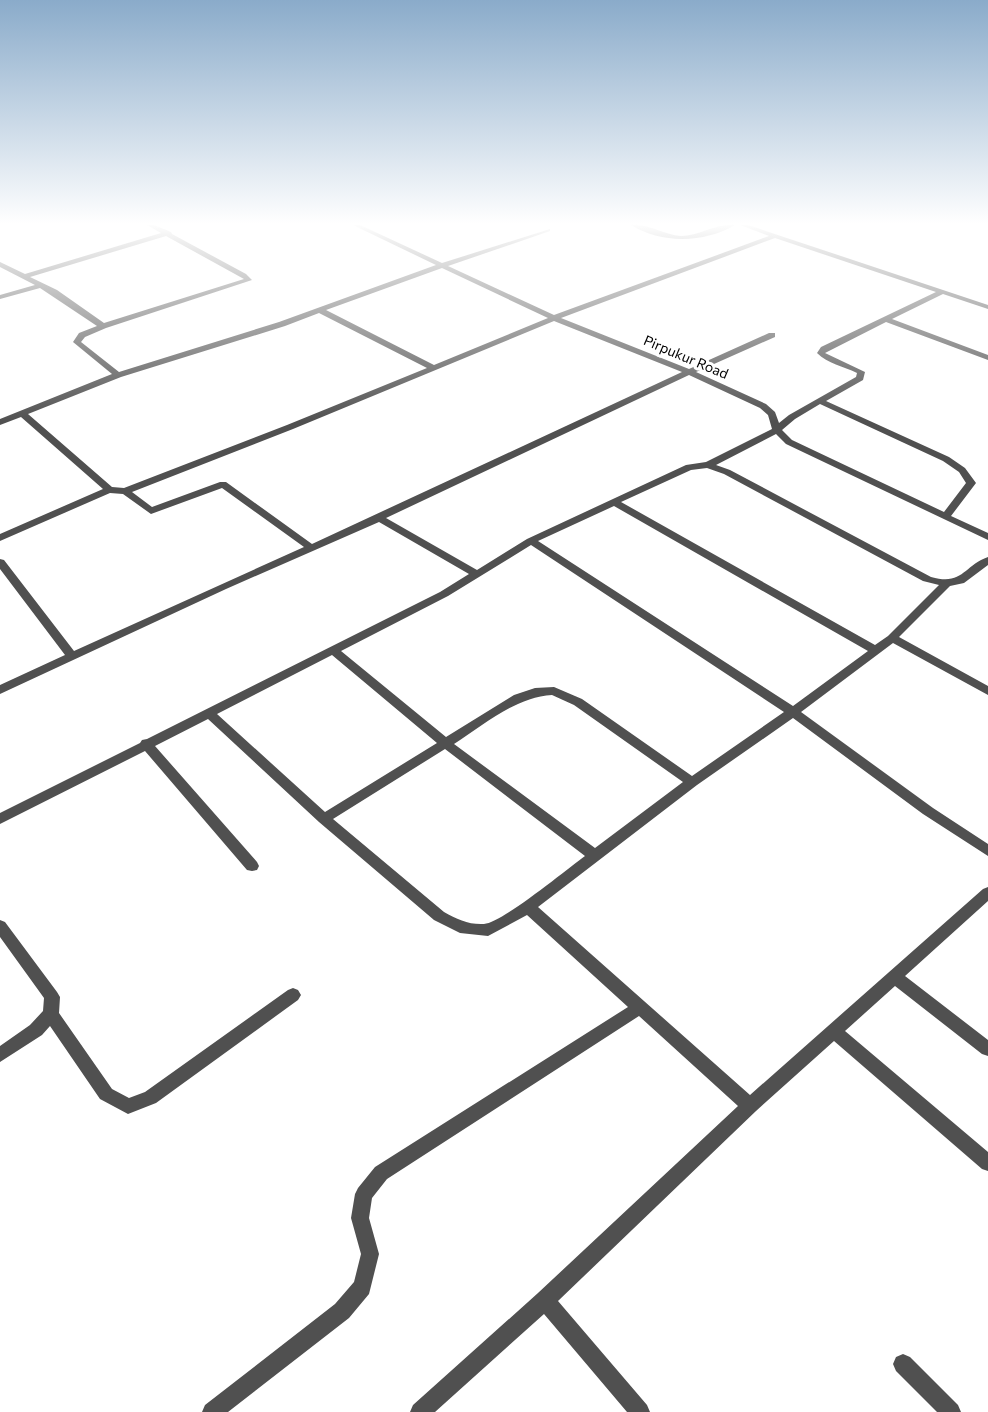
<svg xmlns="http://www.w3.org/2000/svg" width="988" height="1412" font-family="Commissioner,sans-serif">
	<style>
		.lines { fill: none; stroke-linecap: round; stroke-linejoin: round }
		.minor { fill: #505050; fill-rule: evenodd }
		.labels { text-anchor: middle; stroke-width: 6; stroke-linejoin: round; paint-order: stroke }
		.far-street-label { font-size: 14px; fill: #000; stroke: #fff }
	</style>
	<rect width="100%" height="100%" fill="#fff"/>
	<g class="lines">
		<!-- minor -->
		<path class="minor" d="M147,225H154L171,232L172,234L246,274L252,280L106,328L85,337L81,342L119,372L279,322L436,265L353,225H360L442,263L550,229V231L448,266L554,315L769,236L740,225H748L988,305V309L943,294L892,319L988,355V360L886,322L825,353L865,372L863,380L826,401L949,457L965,468L976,483L951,516L988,533V540L786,444L776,434L716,465L730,470L931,577C963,586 963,566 988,557V565L964,583L950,586L899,637L988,686V695L893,643L801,712L933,808L988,844V856L923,814L793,718L697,785L538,907L750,1095L983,889L988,887V901L905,976L988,1040V1056L982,1054L895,986L845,1031L988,1152V1171L982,1169L834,1041L756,1111L558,1301L647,1405L650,1412H627L544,1314L435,1412H410L413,1405L538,1293L738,1106L639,1016L387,1179L372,1198L369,1218L379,1254L369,1294L349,1318L228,1412H202L205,1405L335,1304L354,1282L361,1254L351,1218L355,1194L358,1188L375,1167L628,1007L527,915L488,936L460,933L434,920L319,822L208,719L155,746L257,862L259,866L257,870L252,871L247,870L145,751L0,824V813L140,743L142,740L147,739L440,592L469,574L379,522L226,589L0,694V685L65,655L0,569V559L4,560L74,651L304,547L222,488L151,514L123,494L110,493L0,541V534L103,489L21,417L0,425V419L112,374L73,342L79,333L97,326L40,288L0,299V295L35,285L0,267V262L25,274L161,233ZM166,236L244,279L104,323L57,290L30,277ZM775,238L936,292L821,347L817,353C828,364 843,366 857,373L856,377L789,415L779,423L775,412L766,404L696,372L775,337V333H769L689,369L561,318ZM442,268L548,318L434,365L326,310ZM319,313L427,368L287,425L124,488L112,487L28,414L121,377L285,326ZM554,321L682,372L312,544L226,482H220L152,507L132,492L293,429ZM689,375L760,408L768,415L772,429L706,462L686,465L527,539L477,570L386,518ZM820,404L943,461L959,472L966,483L944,512L792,440L782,430L795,419ZM707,468L724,474L923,581L939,585L888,636L875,645L621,502L691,470ZM614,506L868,651L793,706L538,541ZM531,545L784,712L692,776L582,699L554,687L535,688L514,695L446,737L341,651L448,596ZM332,655L437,743L325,812L217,714ZM552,695L574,705L683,782L595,848L454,744C485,724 516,697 552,695ZM445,749L585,856C567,869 502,923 484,924C469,925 457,919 444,912L333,819Z
			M631,225C647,223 664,235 681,236C699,236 717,223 735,225C705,243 661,244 631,225Z
			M0,920L5,922L57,992L60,997L59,1013L112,1089L129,1098L145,1092L288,990L293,988L298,990L301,995L298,1000L156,1103L128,1114L100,1099L50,1026L42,1035L0,1062V1046L30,1025L43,1011L44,998L0,937Z
			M903,1354L910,1357L958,1405L961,1412H937L896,1371L893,1364L896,1357Z"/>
	</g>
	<!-- sky -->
	<linearGradient id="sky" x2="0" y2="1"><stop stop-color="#8aabca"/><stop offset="0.53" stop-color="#fff"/><stop offset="1" stop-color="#fff" stop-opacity="0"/></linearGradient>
	<rect width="988" height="422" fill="url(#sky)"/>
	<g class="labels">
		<!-- far-street labels -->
		<g class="far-street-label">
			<text transform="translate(686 357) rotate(23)" y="5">Pirpukur Road</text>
		</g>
	</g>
</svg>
